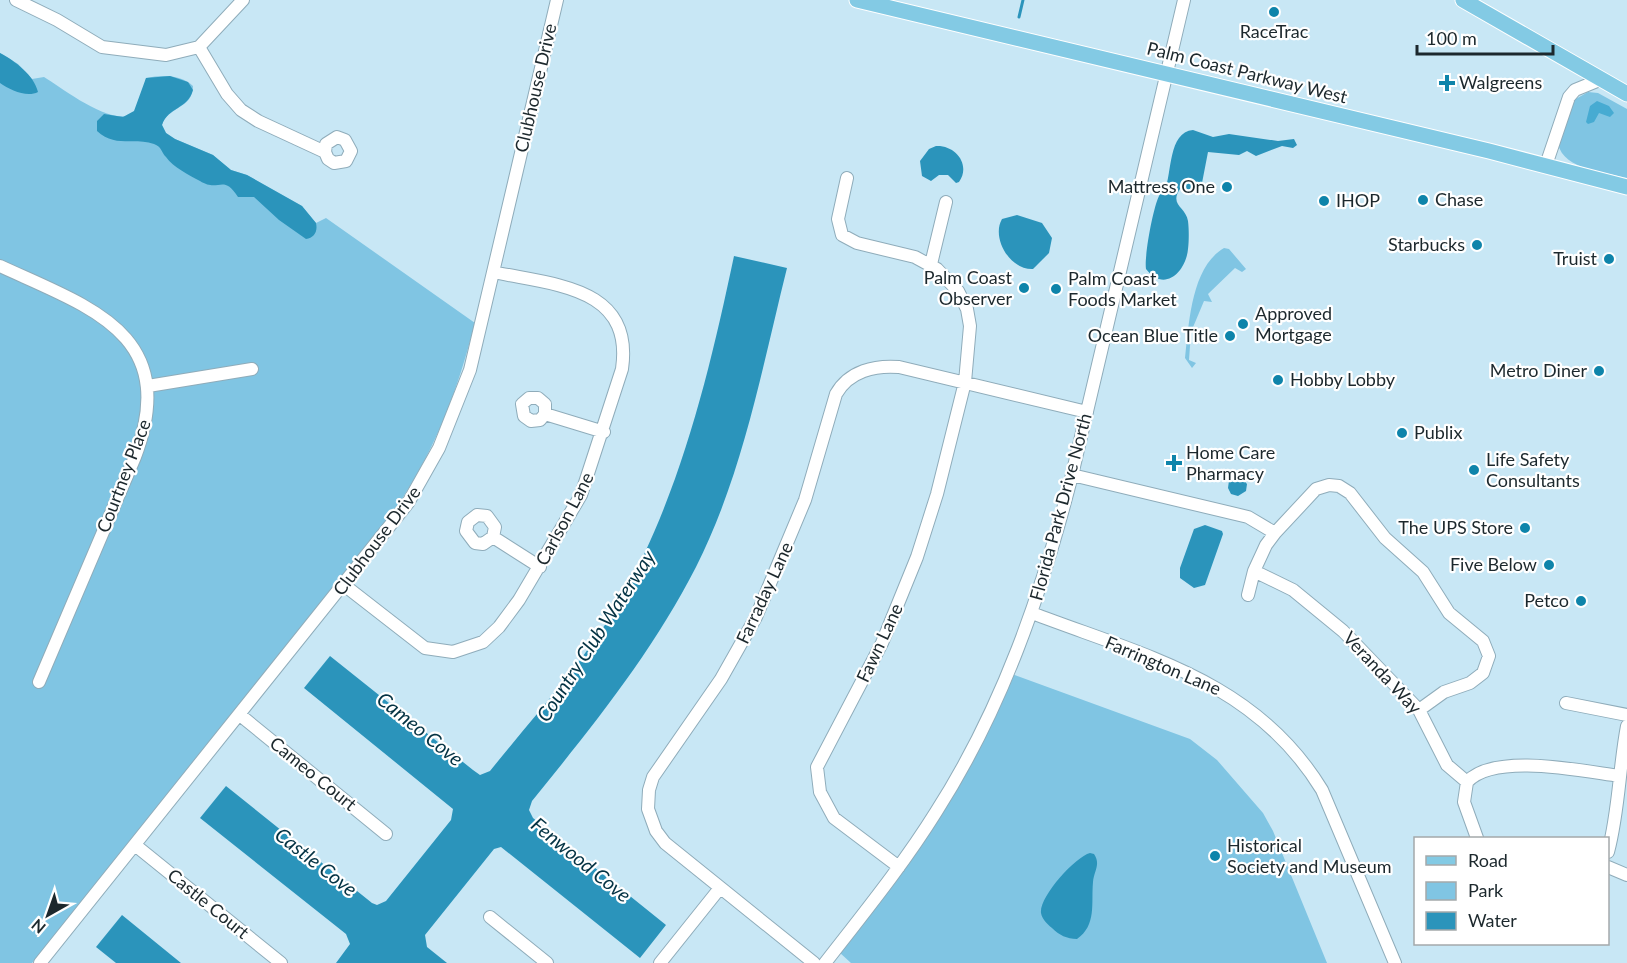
<svg xmlns="http://www.w3.org/2000/svg" width="1627" height="963" font-family="Lato,sans-serif">
	<style>
		.green { fill: #80c5e3 }
		.forest { fill: #47abd2 }
		.water { fill: #2b94bb }
		.lines { fill: none; stroke-linecap: round; stroke-linejoin: round }
		.stream { stroke: #2b94bb; stroke-width: 3 }
		.minor-casing { stroke: #8facba; stroke-width: 14 }
		.major-casing { stroke: #fff; stroke-width: 17 }
		.minor { stroke: #fff; stroke-width: 12 }
		.major { stroke: #83cae4; stroke-width: 15 }
		.poi-dot { fill: #0e84aa; stroke: #fff; stroke-width: 2 }
		.labels { text-anchor: middle; stroke-width: 4.5; stroke-linejoin: round; paint-order: stroke }
		.poi-label { font-size: 18px; fill: #1c282d; stroke: #fff; text-anchor: start }
		.street-label { font-size: 18px; fill: #1c282d; stroke: #fff }
		.water-label { font-size: 20px; font-style: italic; fill: #043344; stroke: #fff }
	</style>
	<rect width="100%" height="100%" fill="#c8e7f5"/>
	<!-- green -->
	<path class="green" d="M0,53L18,64L32,79L44,77C62,88 113,128 133,113C142,106 143,89 146,78C162,75 180,74 193,86C193,109 168,106 162,125L166,133L175,139L213,155L231,170L247,175L302,206L316,223L326,218L475,323C456,394 439,441 399,504L32,963H0Z
		M1588,92L1598,93L1627,109V178C1605,172 1564,170 1558,144L1574,100Z
		M1224,248L1229,249L1246,269L1242,272L1235,268L1208,294L1212,302L1204,301L1191,332L1189,360L1196,363L1192,368L1185,358C1189,324 1191,267 1224,248Z
		M1012,674L1190,739L1217,760L1263,813L1273,831L1327,963H851L839,952L894,874Z"/>
	<!-- forest -->
	<path class="forest" d="M1597,101L1609,106L1614,113L1610,117L1599,113L1594,122L1588,124L1586,122L1590,106Z"/>
	<!-- water -->
	<path class="water" d="M0,53C15,61 34,75 38,92C27,98 10,90 0,83Z
		M170,76L188,82L193,90C188,109 168,107 162,125L166,133L175,139L213,155L231,170L247,175L302,206L316,223C318,232 314,238 306,239L279,220L254,197H238C223,173 219,193 200,181C189,175 173,167 166,157C161,152 162,147 154,144C134,137 115,148 97,131V121L104,114L123,117L134,111L146,78Z
		M1193,130L1213,137L1229,134L1278,141L1294,139L1297,145L1293,148L1282,146L1256,156L1247,151L1239,155L1208,152L1202,183L1189,191L1180,189C1169,205 1186,207 1188,221C1189,229 1189,241 1188,249C1186,272 1164,293 1146,269C1144,257 1153,208 1159,196C1162,190 1162,195 1165,189C1172,174 1168,132 1193,130Z
		M936,146C956,145 971,165 959,182L956,183L948,175H939L931,181L922,176L920,161L929,149Z
		M1017,215L1042,223L1052,238L1049,253L1033,269C1010,270 991,238 1002,219Z
		M734,256L787,268C762,368 743,474 696,567C652,653 592,727 532,801L529,810L533,818L666,925L640,958L501,847L494,849L425,935L427,947L447,963H336L350,944L346,934L200,818L226,786L372,903L377,905L386,901L451,820L453,809L304,688L330,656L473,770L480,775L490,771C534,716 584,662 620,601C680,495 709,374 734,256Z
		M1234,470L1247,484L1246,491L1238,496L1231,494L1228,488L1230,473Z
		M1205,525L1222,531L1223,534L1205,585L1194,588L1180,578V568L1194,529Z
		M1090,853L1094,854C1101,864 1094,871 1093,882C1091,903 1097,925 1077,939C1067,939 1059,935 1052,928C1047,924 1042,919 1041,913C1039,897 1075,857 1090,853Z
		M122,915L181,963H116L96,947Z"/>
	<g class="lines">
		<!-- stream -->
		<path class="stream" d="M1019,17L1023,0"/>
		<defs>
			<path id="minor" d="M16,0L57,20L102,47L166,55L199,47L243,0
				M199,47L227,94L241,110L258,121L325,152L328,159L334,163L346,161L351,151L345,140L337,137L326,144L325,152
				M1546,165L1569,97L1575,90L1602,79
				M847,178L838,219L842,235L857,243L915,257L937,269L958,291L967,309L970,326L965,382L937,494L917,557L882,643L817,767L820,792L834,818L899,867
				M931,264L946,202
				M0,266C91,308 181,334 135,457L39,682
				M148,386L252,369
				M545,414V404L538,398H529L522,404L524,416L531,421L540,420L545,414L604,432
				M1072,475L1248,517L1275,533L1266,545L1254,571L1293,590L1343,631L1419,710L1447,765L1467,782L1464,802L1477,838
				M1275,533L1316,489L1329,485L1339,486L1350,493L1385,538L1423,572L1449,613L1483,641L1489,656L1483,673L1470,683L1444,692L1419,710
				M493,537L495,527L487,516L477,515L468,522L466,531L475,543L483,544L493,537L540,567
				M344,585L425,648L453,652L483,642L499,627L519,600L581,495L622,369C634,286 553,285 493,272
				M1248,595L1254,571
				M1032,613C1144,656 1255,680 1322,790L1395,963
				M1566,703L1627,715
				M240,715L386,834
				M1467,782C1494,752 1582,771 1619,776
				M135,845L281,963
				M1608,852C1619,811 1619,768 1627,726
				M1608,867L1627,875
				M490,917L547,963
				M40,963L408,503L439,448L470,370L557,0
				M660,963L720,888
				M814,963L665,843L656,831L648,809L649,790L653,777L721,679L756,617L805,500L836,394C849,371 875,365 899,367L1087,412
				M825,963C863,914 903,865 936,812C1002,709 1042,593 1072,475L1184,0"/>
			<path id="major" d="M857,0L1489,151L1627,187
				M1463,0L1627,94"/>
		</defs>
		<!-- minor casing -->
		<use href="#minor" class="minor-casing"/>
		<!-- major casing -->
		<use href="#major" class="major-casing"/>
		<!-- minor -->
		<use href="#minor" class="minor"/>
		<!-- major -->
		<use href="#major" class="major"/>
	</g>
	<!-- markers -->
	<g class="poi-dot">
		<circle cx="1274" cy="12" r="6"/>
		<path d="M1444 74h6v6h6v6h-6v6h-6v-6h-6v-6h6z"/>
		<circle cx="1227" cy="187" r="6"/>
		<circle cx="1423" cy="200" r="6"/>
		<circle cx="1324" cy="201" r="6"/>
		<circle cx="1477" cy="245" r="6"/>
		<circle cx="1609" cy="259" r="6"/>
		<circle cx="1024" cy="288" r="6"/>
		<circle cx="1056" cy="289" r="6"/>
		<circle cx="1243" cy="324" r="6"/>
		<circle cx="1230" cy="336" r="6"/>
		<circle cx="1599" cy="371" r="6"/>
		<circle cx="1278" cy="380" r="6"/>
		<circle cx="1402" cy="433" r="6"/>
		<path d="M1171 454h6v6h6v6h-6v6h-6v-6h-6v-6h6z"/>
		<circle cx="1474" cy="470" r="6"/>
		<circle cx="1525" cy="528" r="6"/>
		<circle cx="1549" cy="565" r="6"/>
		<circle cx="1581" cy="601" r="6"/>
		<circle cx="1215" cy="856" r="6"/>
	</g>
	<g class="labels">
		<!-- poi labels -->
		<g class="poi-label">
			<text x="1274" y="38" text-anchor="middle">RaceTrac</text>
			<text x="1459" y="89">Walgreens</text>
			<text x="1215" y="193" text-anchor="end">Mattress One</text>
			<text x="1435" y="206">Chase</text>
			<text x="1336" y="207">IHOP</text>
			<text x="1465" y="251" text-anchor="end">Starbucks</text>
			<text x="1597" y="265" text-anchor="end">Truist</text>
			<text x="1012" y="284" text-anchor="end">Palm Coast<tspan x="1012" dy="21">Observer</tspan></text>
			<text x="1068" y="285">Palm Coast<tspan x="1068" dy="21">Foods Market</tspan></text>
			<text x="1255" y="320">Approved<tspan x="1255" dy="21">Mortgage</tspan></text>
			<text x="1218" y="342" text-anchor="end">Ocean Blue Title</text>
			<text x="1587" y="377" text-anchor="end">Metro Diner</text>
			<text x="1290" y="386">Hobby Lobby</text>
			<text x="1414" y="439">Publix</text>
			<text x="1186" y="459">Home Care<tspan x="1186" dy="21">Pharmacy</tspan></text>
			<text x="1486" y="466">Life Safety<tspan x="1486" dy="21">Consultants</tspan></text>
			<text x="1513" y="534" text-anchor="end">The UPS Store</text>
			<text x="1537" y="571" text-anchor="end">Five Below</text>
			<text x="1569" y="607" text-anchor="end">Petco</text>
			<text x="1227" y="852">Historical<tspan x="1227" dy="21">Society and Museum</tspan></text>
		</g>
		<!-- street labels -->
		<g class="street-label">
			<text transform="translate(1247 73) rotate(14)" y="6">Palm Coast Parkway West</text>
			<text transform="translate(536 88) rotate(-77)" y="6">Clubhouse Drive</text>
			<text transform="translate(124 476) rotate(-69)" y="6">Courtney Place</text>
			<text transform="translate(1061 507) rotate(-75)" y="6">Florida Park Drive North</text>
			<text transform="translate(565 519) rotate(-62)" y="6">Carlson Lane</text>
			<text transform="translate(377 541) rotate(-53)" y="6">Clubhouse Drive</text>
			<text transform="translate(765 593) rotate(-65)" y="6">Farraday Lane</text>
			<text transform="translate(880 643) rotate(-65)" y="6">Fawn Lane</text>
			<text transform="translate(1163 666) rotate(23)" y="6">Farrington Lane</text>
			<text transform="translate(1382 673) rotate(47)" y="6">Veranda Way</text>
			<text transform="translate(313 774) rotate(39)" y="6">Cameo Court</text>
			<text transform="translate(208 904) rotate(39)" y="6">Castle Court</text>
		</g>
		<!-- water labels -->
		<g class="water-label">
			<text transform="translate(596 636) rotate(-57)" y="7">Country Club Waterway</text>
			<text transform="translate(420 729) rotate(39)" y="7">Cameo Cove</text>
			<text transform="translate(581 860) rotate(39)" y="7">Fenwood Cove</text>
			<text transform="translate(316 862) rotate(38)" y="7">Castle Cove</text>
		</g>
	</g>
	<!-- legend -->
	<rect x="1414" y="837" width="195" height="108" fill="#ffffff" stroke="#a4a9ab" stroke-width="1.5"/>
	<rect x="1426" y="856" width="30" height="9" fill="#83cae4" stroke="#a4a9ab" stroke-width="1.5"/>
	<text x="1468" y="867" font-size="18" fill="#1c282d">Road</text>
	<rect x="1426" y="882" width="30" height="18" fill="#80c5e3" stroke="#a4a9ab" stroke-width="1.5"/>
	<text x="1468" y="897" font-size="18" fill="#1c282d">Park</text>
	<rect x="1426" y="912" width="30" height="18" fill="#2b94bb" stroke="#a4a9ab" stroke-width="1.5"/>
	<text x="1468" y="927" font-size="18" fill="#1c282d">Water</text>
	<!-- north arrow -->
	<g transform="translate(48 915) rotate(220)" stroke="#ffffff" stroke-width="4.5" paint-order="stroke">
	<path d="M0-4.5L10 22L0 15L-10 22Z" fill="#1c282d"/>
	<text y="-9" font-size="16" font-weight="bold" text-anchor="middle" fill="#1c282d">N</text>
	</g>
	<!-- scale -->
	<path d="M1417 45v9h136v-9" fill="none" stroke="#1c282d" stroke-width="3"/>
	<text x="1426" y="45" font-size="18" fill="#1c282d" stroke="#ffffff" stroke-width="4.5" paint-order="stroke">100 m</text>
</svg>
